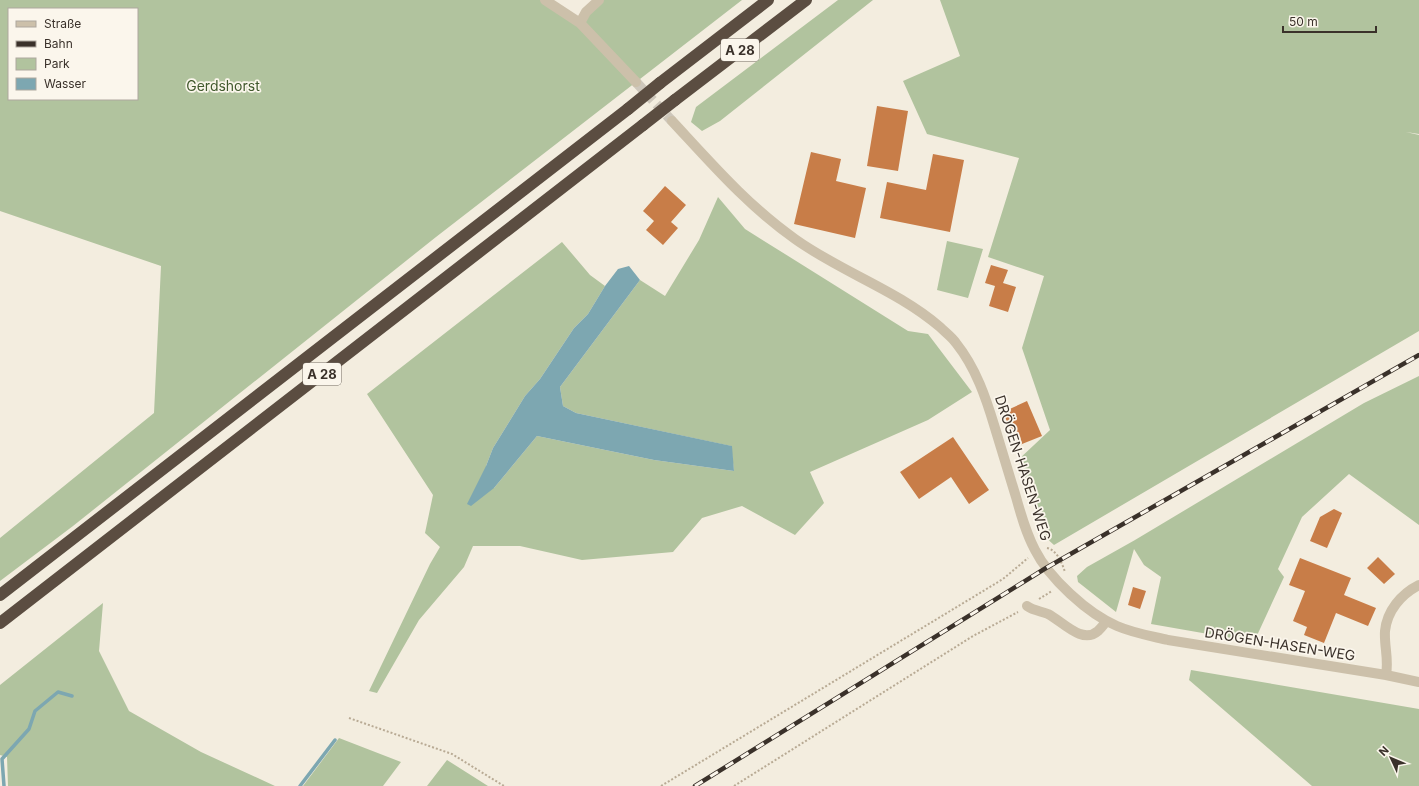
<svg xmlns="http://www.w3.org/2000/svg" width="1419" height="786" font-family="Inter,sans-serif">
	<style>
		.green { fill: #b1c39e; fill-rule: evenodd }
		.water { fill: #7da7b1 }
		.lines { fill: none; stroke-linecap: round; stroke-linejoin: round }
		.stream { stroke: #7da7b1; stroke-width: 3.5 }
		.building { fill: #c87d48 }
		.minor-tunnel { stroke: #cec7bb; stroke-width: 10; stroke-dasharray: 10 5; stroke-linecap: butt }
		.path { stroke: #b8aa94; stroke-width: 2; stroke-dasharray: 2 2; stroke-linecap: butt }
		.minor { stroke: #ccc0aa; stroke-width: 10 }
		.highway { stroke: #5b4d41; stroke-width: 12 }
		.rail-casing { stroke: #3a312a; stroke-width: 4.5 }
		.rail { stroke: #fbf6ec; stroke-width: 3; stroke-dasharray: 9; stroke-linecap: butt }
		.highway-bridge { stroke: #5b4d41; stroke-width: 12 }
		.labels { text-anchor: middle; stroke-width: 3.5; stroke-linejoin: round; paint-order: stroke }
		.shield { fill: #fbf6ec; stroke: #746c64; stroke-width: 1 }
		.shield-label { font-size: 13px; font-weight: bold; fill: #3a312a }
		.park-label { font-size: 14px; fill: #41592d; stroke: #fbf6ec }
		.street-label { font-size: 14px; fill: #3a312a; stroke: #fbf6ec }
	</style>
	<rect width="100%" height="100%" fill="#f3eddf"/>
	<!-- green -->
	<path class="green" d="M0,0H545L580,23L599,0H742L436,237L73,526L0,581V538L154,413L161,266L0,211ZM9,9H137V99H9Z
		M838,0H873L720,121L702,131L691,122L696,107Z
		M940,0H1419V134L1406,132L1419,135V331L1054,545L1044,536L1018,460L1050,430L1022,348L1044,276L988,257L1019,158L927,134L903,81L960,56Z
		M718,197L745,229L908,331L928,334L972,392L928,420L810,472L824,503L795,535L742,506L702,518L673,552L582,560L520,546H473L464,567L419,620L377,693L369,691L430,564L440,547L425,533L433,495L367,394L562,242L590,275L605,286L588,314L574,328L540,379L525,396L493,448L486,466L494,488L537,436L654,460L734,471L731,446L576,413L563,406L560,387L640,280L665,296L699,240Z
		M947,241L983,249L968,298L937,290Z
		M1419,376V525L1349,474L1302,517L1278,569L1284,577L1254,642L1151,624L1161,577L1144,565L1134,549L1116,612L1078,582L1077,576L1087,567L1135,540L1364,403Z
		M103,603L99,651L129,711L201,752L275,786H8L7,757L0,755V685Z
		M1191,670L1419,709V786H1312L1189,680Z
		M339,738L401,762L383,786H303Z
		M447,760L488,786H427Z"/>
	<!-- water -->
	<path class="water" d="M629,266L640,280L560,387L563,406L576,413L732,446L734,471L654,460L537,436L494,488L471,506L467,504L486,466L493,448L525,396L540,379L574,328L588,314L605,286L618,269Z"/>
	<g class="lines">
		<!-- stream -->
		<path class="stream" d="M4,786L2,759L29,729L35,711L58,692L72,696
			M300,786L335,740"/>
	</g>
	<!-- building -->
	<path class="building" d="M877,106L908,111L898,171L867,166Z
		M811,152L841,159L836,181L866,188L855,238L794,224Z
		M933,154L964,160L950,232L880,218L887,182L926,190Z
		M665,186L686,205L671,222L678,228L663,245L646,230L654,221L643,211Z
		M991,265L1008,270L1003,283L1016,287L1008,312L989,306L995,286L985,283Z
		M1027,401L1042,436L1017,446L1003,412Z
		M953,437L989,490L969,504L951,477L919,499L900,472Z
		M1334,509L1342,513L1327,548L1310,541L1320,517Z
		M1378,557L1395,574L1384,584L1367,568Z
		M1300,558L1351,578L1344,595L1376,608L1368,626L1336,613L1324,643L1304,635L1307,627L1293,621L1305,591L1289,585Z
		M1133,587L1146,591L1140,609L1128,605Z"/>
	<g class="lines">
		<!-- minor-tunnel -->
		<path class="minor-tunnel" d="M636,82L672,121"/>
		<!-- path -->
		<path class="path" d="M1047,548C1057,550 1062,563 1065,572
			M1039,599L1052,591
			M349,718L452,754L504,786
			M661,786L1003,579L1028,558
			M734,786L973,636L1018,612"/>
		<!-- minor -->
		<path class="minor" d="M545,0L580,23L636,82
			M580,23L586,12L599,0
			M672,121C711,163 748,206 795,239C841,272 897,290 940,327C945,332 952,337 956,343C976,368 986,398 995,428C1002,451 1009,474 1016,497C1021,515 1026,533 1035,550C1049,578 1088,614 1117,626C1133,633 1151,636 1168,640L1386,675L1419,682
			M1027,606C1034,611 1041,611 1048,614C1062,621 1082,645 1098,631C1101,628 1104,625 1106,621
			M1386,675C1389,659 1384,646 1385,631C1387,611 1401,594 1419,585"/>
		<!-- highway -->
		<path class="highway" d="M660,83L768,0
			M675,100L806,0
			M0,595L628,109
			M0,623L643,125"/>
		<defs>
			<path id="rail" d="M695,786L1046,568L1419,355"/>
		</defs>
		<!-- rail casing -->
		<use href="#rail" class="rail-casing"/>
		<!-- rail -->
		<use href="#rail" class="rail"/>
		<!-- highway-bridge -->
		<path class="highway-bridge" d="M628,109L660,83
			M643,125L675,100"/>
	</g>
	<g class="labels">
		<!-- shield labels -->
		<g class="shield">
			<rect x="721" y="39" width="38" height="22" rx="3"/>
			<rect x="303" y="363" width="38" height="22" rx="3"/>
		</g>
		<g class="shield-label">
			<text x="740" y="55">A 28</text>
			<text x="322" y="379">A 28</text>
		</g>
		<!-- park labels -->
		<g class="park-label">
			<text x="223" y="91">Gerdshorst</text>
		</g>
		<!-- street labels -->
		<g class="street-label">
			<text transform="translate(1023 468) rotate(72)" y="5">DRÖGEN-HASEN-WEG</text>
			<text transform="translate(1280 644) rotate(9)" y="5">DRÖGEN-HASEN-WEG</text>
		</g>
	</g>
	<!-- legend -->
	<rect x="8" y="8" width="130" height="92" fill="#fbf6ec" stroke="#aea79e"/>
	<rect x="16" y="21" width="20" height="6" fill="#ccc0aa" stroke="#aea79e"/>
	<text x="44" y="28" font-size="12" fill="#3a312a">Straße</text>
	<rect x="16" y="41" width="20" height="6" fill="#3a312a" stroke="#aea79e"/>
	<text x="44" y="48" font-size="12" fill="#3a312a">Bahn</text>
	<rect x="16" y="58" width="20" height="12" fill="#b1c39e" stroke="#aea79e"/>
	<text x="44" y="68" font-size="12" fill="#3a312a">Park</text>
	<rect x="16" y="78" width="20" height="12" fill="#7da7b1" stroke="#aea79e"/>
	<text x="44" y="88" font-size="12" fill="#3a312a">Wasser</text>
	<!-- north arrow -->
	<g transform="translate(1391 758) rotate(314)" stroke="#fbf6ec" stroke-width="3" paint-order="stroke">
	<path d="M0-3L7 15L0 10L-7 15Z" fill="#3a312a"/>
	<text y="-6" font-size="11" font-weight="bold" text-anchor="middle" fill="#3a312a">N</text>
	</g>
	<!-- scale -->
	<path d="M1283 26v6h93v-6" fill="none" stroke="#3a312a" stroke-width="2"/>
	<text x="1289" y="26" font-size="12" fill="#3a312a" stroke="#fbf6ec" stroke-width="3" paint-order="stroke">50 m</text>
</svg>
